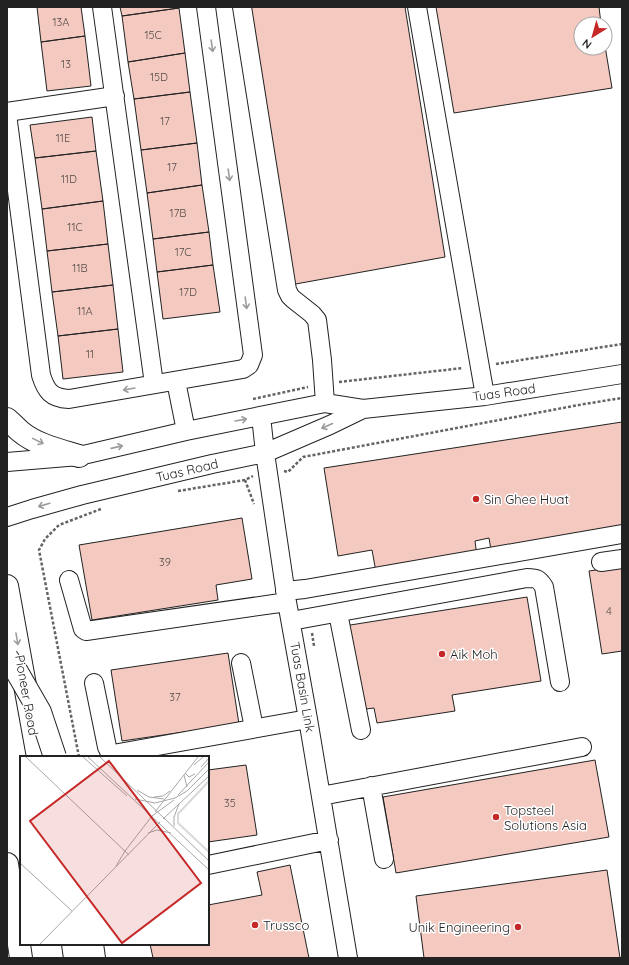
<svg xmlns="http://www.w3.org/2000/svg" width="629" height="965" font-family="Quicksand,sans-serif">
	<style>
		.building { fill: #f3c9c0; stroke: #222 }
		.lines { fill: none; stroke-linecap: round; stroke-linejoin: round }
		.minor-casing { stroke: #222; stroke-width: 20 }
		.major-casing { stroke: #222; stroke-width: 24 }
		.path { stroke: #646464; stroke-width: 2.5; stroke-dasharray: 3 2; stroke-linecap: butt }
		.minor { stroke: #fff; stroke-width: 18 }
		.major { stroke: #fff; stroke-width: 22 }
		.major-bridge-casing { stroke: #222; stroke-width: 24; stroke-linecap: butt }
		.major-bridge { stroke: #fff; stroke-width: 22 }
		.oneway { stroke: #9c9c9c }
		.poi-dot { fill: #c62828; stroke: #fff; stroke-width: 1.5 }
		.labels { text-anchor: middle; stroke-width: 3; stroke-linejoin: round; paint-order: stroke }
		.number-label { font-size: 11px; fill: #564c4a }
		.street-label { font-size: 13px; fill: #222; stroke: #fff }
		.poi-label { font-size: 13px; fill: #222; stroke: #fff; text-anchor: start }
		.inset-river { fill: none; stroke: #d9d9d9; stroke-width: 2 }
		.inset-road { fill: none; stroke: #a7a7a7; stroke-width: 1 }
		.view { fill: #c62828; fill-opacity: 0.15; stroke: #c62828; stroke-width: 2 }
		.inset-edge { fill: none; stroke: #222; stroke-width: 2 }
	</style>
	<rect width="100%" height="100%" fill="#fff"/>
	<!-- building -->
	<path class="building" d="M37,7H81L85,36L41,42Z
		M120,7H179V8L122,16Z
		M247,7H405L445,257L290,285Z
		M436,7H599L601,24H581V48H605V46L612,88L454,113Z
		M179,8L185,53L128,62L122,16Z
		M85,36L91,86L47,91L41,42Z
		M185,53L190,92L134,99L128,62Z
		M190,92L197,143L141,150L134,99Z
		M92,117L96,151L35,158L30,125Z
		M197,143L202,185L147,193L141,150Z
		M96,151L103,201L42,209L35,158Z
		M202,185L209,232L153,239L147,193Z
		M103,201L108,244L47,251L42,209Z
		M209,232L213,265L157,272L153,239Z
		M108,244L113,285L52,292L47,251Z
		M213,265L220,312L163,319L157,272Z
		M113,285L118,329L58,336L52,292Z
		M118,329L123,372L63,379L58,336Z
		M622,422V530L491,550L489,538L475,541L477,557L376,572L372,550L338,556L324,468Z
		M242,518L252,579L216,585L218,600L92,620L79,545Z
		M622,566V651L602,654L589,571Z
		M527,597L541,681L452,695L455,711L377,723L374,708L358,710L344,626Z
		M228,653L239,724L122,741L111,670Z
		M595,760L609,837L396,873L383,797Z
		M246,765L257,835L208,842V770Z
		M290,865L309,958H153L150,944H208V905L262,895L257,872Z
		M607,870L620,958H424L416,896Z"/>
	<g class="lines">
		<defs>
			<path id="minor" d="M102,7L154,384
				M242,7L287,290L290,296L293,299L312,314L317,320L322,360L325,403
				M417,7L485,396
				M7,112L115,96
				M7,114L41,375C46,391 51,398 69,399L243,369L249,365L253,355L206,7
				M176,381L186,431
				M261,416L265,453L287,602L308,719L348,958
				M7,462L79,456L186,431L325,403L363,409L485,396L622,374
				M7,517L32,509L82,495L212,464L265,453L330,425L363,409
				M601,562L622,559
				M69,580L83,629L86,631L287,602
				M285,591L305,589L622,534
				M338,613L361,730
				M291,621L527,578C537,578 539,579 544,587L560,682
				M241,663L254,728
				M94,683L107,747L109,751L113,754L308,719
				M371,786L384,859
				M321,796L582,747
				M208,865L329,840"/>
			<path id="major" d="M7,419C12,423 16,428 21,432C37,445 59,450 79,456
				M7,586L38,757
				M7,864L21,958
				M73,944L75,958
				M92,944L94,958"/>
		</defs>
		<!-- minor casing -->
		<use href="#minor" class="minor-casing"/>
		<!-- major casing -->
		<use href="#major" class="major-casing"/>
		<!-- path -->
		<path class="path" d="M496,364L622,344
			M339,382L463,368
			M253,399L308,387
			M284,471L288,472L303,457L584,404L622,398
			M245,480L254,504
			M178,491L245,480L253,476
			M312,633L314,646
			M79,757L39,550L45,539L59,525L101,509"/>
		<!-- minor -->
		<use href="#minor" class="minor"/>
		<!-- major -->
		<use href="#major" class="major"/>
		<defs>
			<path id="major-bridge" d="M7,658L17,672L40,712L55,757"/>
		</defs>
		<!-- major-bridge casing -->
		<use href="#major-bridge" class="major-bridge-casing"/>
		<!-- major-bridge -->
		<use href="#major-bridge" class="major-bridge"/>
	</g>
	<!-- one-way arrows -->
	<defs><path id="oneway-shaft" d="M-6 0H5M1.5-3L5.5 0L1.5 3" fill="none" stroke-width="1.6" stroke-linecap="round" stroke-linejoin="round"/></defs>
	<g class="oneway">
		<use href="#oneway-shaft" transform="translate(212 46) rotate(82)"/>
		<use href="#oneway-shaft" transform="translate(229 175) rotate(82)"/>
		<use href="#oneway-shaft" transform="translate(246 303) rotate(82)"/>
		<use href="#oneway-shaft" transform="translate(129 389) rotate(170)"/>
		<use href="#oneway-shaft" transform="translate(241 420) rotate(-10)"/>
		<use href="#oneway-shaft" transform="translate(327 426) rotate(156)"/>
		<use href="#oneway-shaft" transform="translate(38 441) rotate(26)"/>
		<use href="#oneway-shaft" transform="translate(117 447) rotate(-13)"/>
		<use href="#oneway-shaft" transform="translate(44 505) rotate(164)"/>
		<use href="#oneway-shaft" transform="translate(17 639) rotate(80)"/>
	</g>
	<!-- markers -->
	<g class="poi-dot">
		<circle cx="476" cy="499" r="4"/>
		<circle cx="442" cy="654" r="4"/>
		<circle cx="496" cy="817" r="4"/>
		<circle cx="255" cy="925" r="4"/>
		<circle cx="518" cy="927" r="4"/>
	</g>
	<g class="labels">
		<!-- number labels -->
		<g class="number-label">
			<text x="61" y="26">13A</text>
			<text x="153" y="39">15C</text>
			<text x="66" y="68">13</text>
			<text x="159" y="81">15D</text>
			<text x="165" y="125">17</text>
			<text x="63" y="142">11E</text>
			<text x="172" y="171">17</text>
			<text x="69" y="183">11D</text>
			<text x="178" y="217">17B</text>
			<text x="75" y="231">11C</text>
			<text x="183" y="256">17C</text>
			<text x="80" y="272">11B</text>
			<text x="188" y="296">17D</text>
			<text x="85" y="315">11A</text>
			<text x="90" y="358">11</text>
			<text x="165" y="566">39</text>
			<text x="609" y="615">4</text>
			<text x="175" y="701">37</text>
			<text x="230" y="807">35</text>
		</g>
		<!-- street labels -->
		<g class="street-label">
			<text transform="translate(504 392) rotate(-8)" y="5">Tuas Road</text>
			<text transform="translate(187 470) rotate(-13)" y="5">Tuas Road</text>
			<text transform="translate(303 687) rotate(80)" y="5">Tuas Basin Link</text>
			<text transform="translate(27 695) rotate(80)" y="5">Pioneer Road</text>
		</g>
		<!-- poi labels -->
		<g class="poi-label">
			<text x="484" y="504">Sin Ghee Huat</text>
			<text x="450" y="659">Aik Moh</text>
			<text x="504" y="815">Topsteel<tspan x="504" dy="15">Solutions Asia</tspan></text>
			<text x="263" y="930">Trussco</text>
			<text x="510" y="932" text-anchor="end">Unik Engineering</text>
		</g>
	</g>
	<!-- overview -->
	<g transform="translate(20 756)">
		<rect width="189" height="189" fill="#fff"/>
		<path class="inset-river" d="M189,25L158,58V67L189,96"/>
		<path class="inset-road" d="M6,1L109,99M63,1L107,40M68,1L189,114M80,1L189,105M174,9L183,1M181,11L189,2M165,17L169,21L175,18M164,19L167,31M117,34L129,41L144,43M158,39L189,6M134,41L143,40L150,35M115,43L135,47L155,42L167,35L189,13M135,56L178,1M132,60L154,44M143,63L189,20M154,70V61L159,48M128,77L137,74L151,77M0,107L52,155M96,110L105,95L132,60M20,188L140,66"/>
		<path class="view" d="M89,5L181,127L102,187L10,65Z"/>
		<rect width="189" height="189" class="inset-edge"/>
	</g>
	<!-- border -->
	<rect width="629" height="965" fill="none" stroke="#222222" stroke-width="16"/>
	<!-- north arrow -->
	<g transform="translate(593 36) rotate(217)"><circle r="19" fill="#ffffff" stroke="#a7a7a7"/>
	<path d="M0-3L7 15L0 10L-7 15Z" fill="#c62828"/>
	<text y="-6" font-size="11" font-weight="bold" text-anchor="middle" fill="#222222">N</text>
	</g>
</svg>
